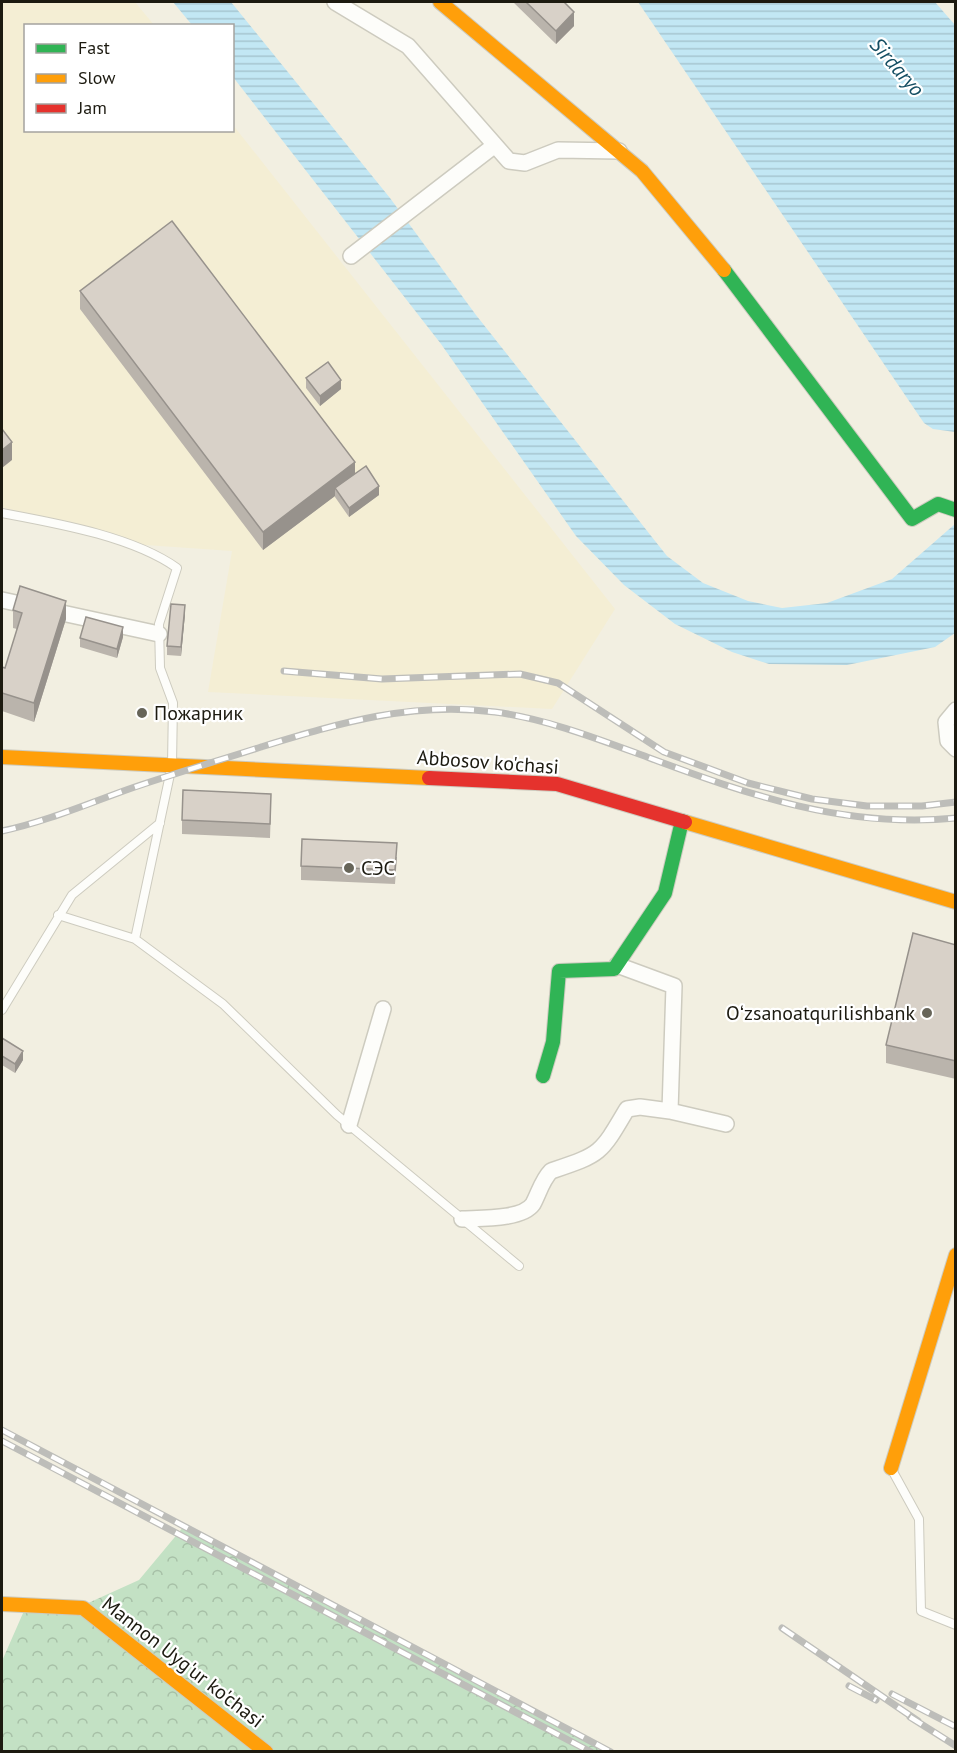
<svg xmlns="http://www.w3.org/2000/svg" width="957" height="1753" font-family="'PT Sans',sans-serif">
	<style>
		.built { fill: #f4eed4 }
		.forest { fill: url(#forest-crowns) }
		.water { fill: url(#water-rules) }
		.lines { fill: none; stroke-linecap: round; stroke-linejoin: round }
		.lane-casing { stroke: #cdcbbf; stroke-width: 10 }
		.street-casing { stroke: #cdcbbf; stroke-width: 18 }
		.fast-casing { stroke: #cdcbbf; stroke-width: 16 }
		.slow-casing { stroke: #cdcbbf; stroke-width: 16 }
		.jam-casing { stroke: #cdcbbf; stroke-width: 16 }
		.lane { stroke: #fdfdfa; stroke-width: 8 }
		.street { stroke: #fdfdfa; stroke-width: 15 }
		.fast { stroke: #30b455; stroke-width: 14 }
		.slow { stroke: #ff9f0a; stroke-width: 14 }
		.jam { stroke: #e5322d; stroke-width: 14 }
		.rail-casing { stroke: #bdbdb9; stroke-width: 7 }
		.rail { stroke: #fff; stroke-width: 4.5; stroke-dasharray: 14; stroke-linecap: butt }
		.wall { fill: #bab4ac }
		.shaded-wall { fill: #97928c }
		.building { fill: #d8d1c8; stroke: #97928c; stroke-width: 1.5 }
		.poi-dot { fill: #676559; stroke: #fff; stroke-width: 2 }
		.labels { text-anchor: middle; stroke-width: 4.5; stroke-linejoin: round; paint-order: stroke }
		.poi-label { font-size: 20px; fill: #1c1a10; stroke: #fff; text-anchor: start }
		.street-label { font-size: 20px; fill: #1c1a10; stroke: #fff }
		.water-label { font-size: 21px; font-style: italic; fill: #144e63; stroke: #fff }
	</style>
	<defs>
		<pattern id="forest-crowns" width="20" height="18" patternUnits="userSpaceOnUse" patternTransform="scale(1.5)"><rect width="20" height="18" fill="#c3e1c4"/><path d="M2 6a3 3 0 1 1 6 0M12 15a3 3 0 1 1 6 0" fill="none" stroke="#a7c0a7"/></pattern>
		<pattern id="water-rules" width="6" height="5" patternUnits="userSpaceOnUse" patternTransform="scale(1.5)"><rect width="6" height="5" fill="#c2e7f4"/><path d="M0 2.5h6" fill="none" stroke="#a6c6d0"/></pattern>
	</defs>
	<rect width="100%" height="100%" fill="#f2efe1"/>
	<!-- built -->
	<path class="built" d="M2,2H135L154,25L26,26V130H232L233,125L615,609L552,709L208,692L232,551L131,544L2,507Z"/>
	<!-- forest -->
	<path class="forest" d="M184,1526L604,1751L2,1752V1661L27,1604L75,1609L139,1580Z"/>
	<!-- water -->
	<path class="water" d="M173,2H231L390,198L476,315L667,556L703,583L748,601L782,608L827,603L892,579L955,524V633L935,647L847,665L769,664L732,652L675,624L624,585L576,536L441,344L233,77L232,26L192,25Z
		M638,2H935L955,25V432L933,429L924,423Z"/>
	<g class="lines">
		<defs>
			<path id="lane" d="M2,513C55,523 132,536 177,568L159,624L160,668L173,703L172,765L135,939
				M58,915L135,939L223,1004L337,1115L519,1266
				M2,1010L72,895L160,823
				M892,1470L919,1519L921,1611L956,1625"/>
			<path id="street" d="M335,2L408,46L509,161L525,163L558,150L619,151
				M351,256L495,145
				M2,600L159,634
				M956,710L946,722L948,741L956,749
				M617,965L674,986L670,1111L726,1124
				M349,1125L383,1009
				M462,1219C479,1218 522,1220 533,1204C539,1193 542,1180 551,1171C601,1154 600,1155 627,1109L640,1107L670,1111"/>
			<path id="fast" d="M724,270L912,519L938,504L956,510
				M543,1076L553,1042L559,971L614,969L665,893L682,821"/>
			<path id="slow" d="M440,2L642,171L724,270
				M2,757L429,778
				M685,822L956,902
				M891,1468L956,1255
				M2,1604L83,1608L266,1752"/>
			<path id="jam" d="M429,778L557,784L685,822"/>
		</defs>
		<!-- lane casing -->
		<use href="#lane" class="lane-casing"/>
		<!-- street casing -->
		<use href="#street" class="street-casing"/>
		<!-- fast casing -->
		<use href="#fast" class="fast-casing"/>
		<!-- slow casing -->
		<use href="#slow" class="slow-casing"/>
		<!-- jam casing -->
		<use href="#jam" class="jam-casing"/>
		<!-- lane -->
		<use href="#lane" class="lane"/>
		<!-- street -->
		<use href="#street" class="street"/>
		<!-- fast -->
		<use href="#fast" class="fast"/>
		<!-- slow -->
		<use href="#slow" class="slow"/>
		<!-- jam -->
		<use href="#jam" class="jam"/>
		<defs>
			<path id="rail" d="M284,671L382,679L520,674L558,683L664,752L748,783L812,799L867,806H922L956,802
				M2,831C45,822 87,804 129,789C173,774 217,761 261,747C340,723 412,701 495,712C547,719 598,739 647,757C749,795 845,829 956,818
				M2,1430L611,1752
				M2,1441L591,1752
				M782,1628L918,1721
				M849,1686L876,1700
				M892,1694L956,1727
				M910,1717L956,1746"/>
		</defs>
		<!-- rail casing -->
		<use href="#rail" class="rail-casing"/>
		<!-- rail -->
		<use href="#rail" class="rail"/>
	</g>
	<!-- wall -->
	<path class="wall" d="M513,2H564L574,26L556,44Z
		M80,291L355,473L379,495L349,517L335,497V496L263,550L80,309Z
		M306,378L341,389L320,406L306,388Z
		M13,610L66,619L34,722L2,711V667L5,668L17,629L13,628Z
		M185,614L181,656L167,655V646Z
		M123,637L117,658L80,647V638Z
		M271,808L270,838L182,834V820Z
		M397,857L395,884L301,880V866Z
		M956,945V1079L886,1063V1045Z
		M2,1038L23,1060L15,1073L2,1065Z"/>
	<!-- shaded-wall -->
	<path class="shaded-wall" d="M574,12V26L556,44V31Z
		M341,380V389L320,406V396Z
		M12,442V460L2,468V450Z
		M355,462V480L335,488V496L263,550V532Z
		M379,486V495L349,517V508Z
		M66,601V619L34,722V703Z
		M185,605V614L181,656V647Z
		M123,627V637L117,658V649Z
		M23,1051V1060L15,1073V1064Z"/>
	<!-- building -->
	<path class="building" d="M526,2H564L574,12L556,31Z
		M172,221L355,462L263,532L80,291Z
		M328,362L341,380L320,396L306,378Z
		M2,429L12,442L2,450Z
		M366,466L379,486L349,508L335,488Z
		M20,586L66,601L34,703L2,693V667L5,668L22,613L13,610Z
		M171,604L185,605L181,647L167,646Z
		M86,617L123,627L117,649L80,638Z
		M183,790L271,794L270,824L182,820Z
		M302,839L397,843L395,870L301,866Z
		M913,933L956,945V1061L886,1045Z
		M2,1038L23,1051L15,1064L2,1056Z"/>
	<!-- markers -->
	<g class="poi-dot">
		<circle cx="142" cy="713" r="6"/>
		<circle cx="349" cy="868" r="6"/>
		<circle cx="927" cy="1013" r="6"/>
	</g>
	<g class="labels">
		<!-- poi labels -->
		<g class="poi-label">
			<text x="154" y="720">Пожарник</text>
			<text x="361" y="875">СЭС</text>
			<text x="915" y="1020" text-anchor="end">Oʻzsanoatqurilishbank</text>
		</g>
		<!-- street labels -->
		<g class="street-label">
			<text transform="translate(488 762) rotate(4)" y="7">Abbosov ko'chasi</text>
			<text transform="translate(183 1662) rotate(38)" y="7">Mannon Uyg'ur ko'chasi</text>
		</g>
		<!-- water labels -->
		<g class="water-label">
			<text transform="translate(897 67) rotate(49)" y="7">Sirdaryo</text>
		</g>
	</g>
	<!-- border -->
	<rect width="957" height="1753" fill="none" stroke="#1c1a10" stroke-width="6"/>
	<!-- legend -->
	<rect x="24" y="24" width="210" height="108" fill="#ffffff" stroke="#a4a39f" stroke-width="1.5"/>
	<rect x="36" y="44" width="30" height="9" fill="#30b455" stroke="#a4a39f" stroke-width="1.5"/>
	<text x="78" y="54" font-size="18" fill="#1c1a10">Fast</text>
	<rect x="36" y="74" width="30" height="9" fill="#ff9f0a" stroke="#a4a39f" stroke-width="1.5"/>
	<text x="78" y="84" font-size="18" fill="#1c1a10">Slow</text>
	<rect x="36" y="104" width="30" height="9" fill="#e5322d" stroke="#a4a39f" stroke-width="1.5"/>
	<text x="78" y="114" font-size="18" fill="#1c1a10">Jam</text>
</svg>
